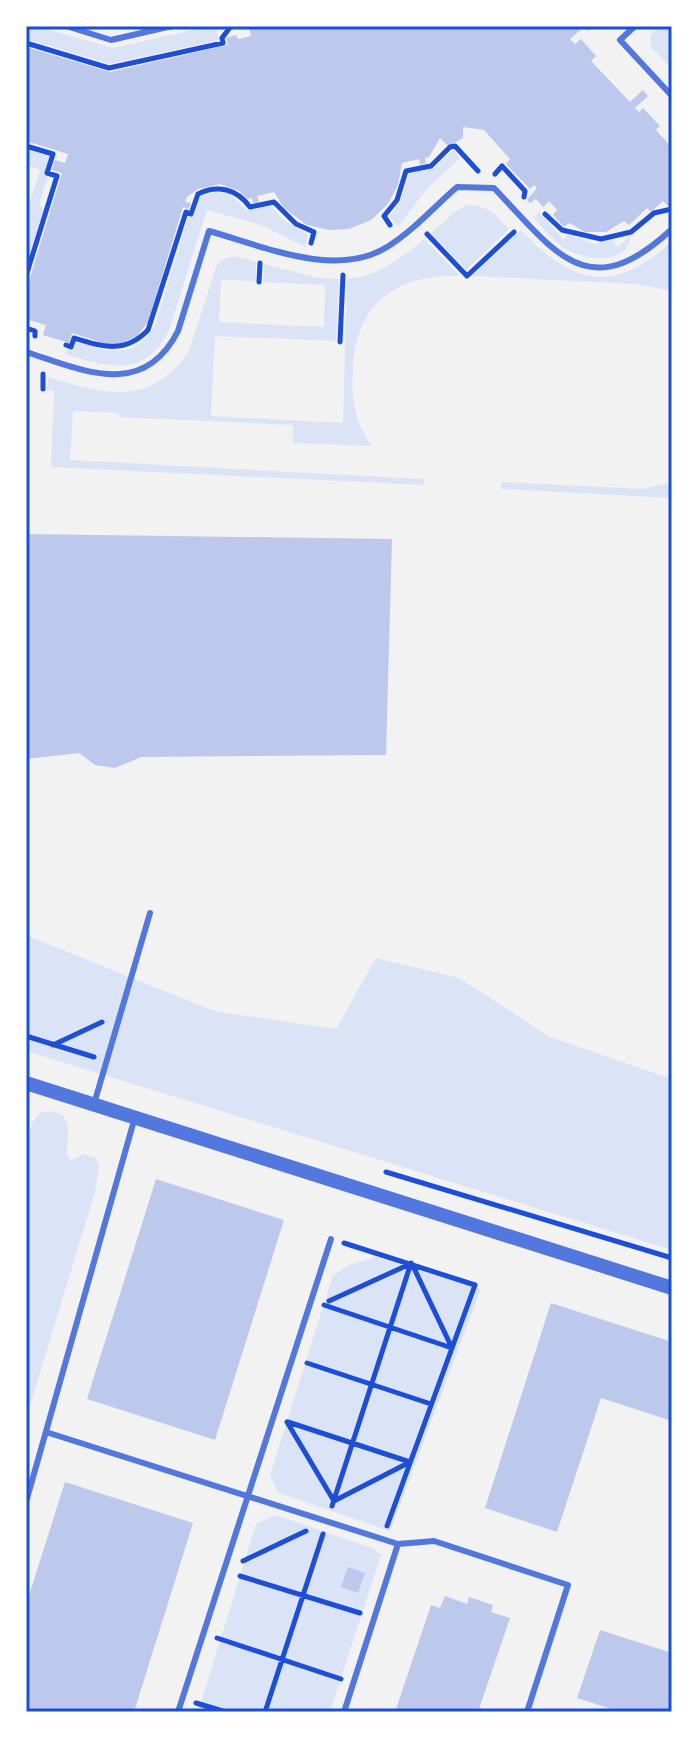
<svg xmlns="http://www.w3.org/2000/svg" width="698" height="1738" font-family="'DejaVu Sans',sans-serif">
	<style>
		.green { fill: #dbe4f7 }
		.building { fill: #bdc9ec }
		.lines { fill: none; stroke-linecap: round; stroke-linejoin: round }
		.path { stroke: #1d4ed8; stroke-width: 5 }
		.service { stroke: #5277de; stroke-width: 6 }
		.tertiary { stroke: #5277de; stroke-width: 14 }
		.neatline { fill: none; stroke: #1d4ed8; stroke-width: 3 }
	</style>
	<rect width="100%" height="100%" fill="#f2f2f2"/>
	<!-- green -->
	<path class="green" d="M26,26H35L113,48L210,26H215L219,40L110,64L26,39Z
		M659,26H672V69L651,47L650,36Z
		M26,149L50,156L44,174L48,176L39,206L44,208L26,265V214L40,170L26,165Z
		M453,150L460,158L426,190L398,227L390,216L399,204L410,174L434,168Z
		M215,192L229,194L247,211L271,206L282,219L308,235L305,247L261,225L207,210L169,330C146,379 107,367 65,354L67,350L73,351L76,342C109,352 135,361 155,325L189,216L194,217L200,197Z
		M467,205C488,205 495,214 509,229L466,270L431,233L457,210Z
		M539,212L563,239L569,235L595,244L612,240L618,247L631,235C628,268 581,260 561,246C551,238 542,227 534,218Z
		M521,230C572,285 614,295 672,241V291L635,284L472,276Z
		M424,239L460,276C396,274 356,303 353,369C351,399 354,421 372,446L293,443V425L119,417V413L73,411L70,460L424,479V485L51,467L54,391L47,390L48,377C104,394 150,408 189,351L216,267C227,251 240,257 256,262V281L221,280L219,322L324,327L325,285L263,282L264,264L319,278L339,279L336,341L215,336L211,416L343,423L347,279C379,275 401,259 424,239Z
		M501,482L643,489L672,482V498L501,489Z
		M26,935L214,1011L336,1029L376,958L459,978L550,1037L672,1079V1250L26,1051Z
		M51,1111L63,1115L68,1125L67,1155L71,1160L84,1154L95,1158L99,1165L95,1192L26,1419V1145L32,1123L40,1113Z
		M376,1257L481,1289L390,1531L278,1493L270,1475L333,1275L350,1265Z
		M276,1515L372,1548L381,1555L330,1712H198L256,1524Z"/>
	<!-- building -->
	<path class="building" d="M258,26H592L588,31L584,27L570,39L575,44L581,39L596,56L591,61L630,102L643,90L648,96L635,108L639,112L643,108L660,126L656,130L672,148V205L669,207L663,201L651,212L647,208L629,225L624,221L606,232H585L569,223L564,227L553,215L557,210L549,201L543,207L536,199L530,203L527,200L537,188L534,185L530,189L506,164L510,159L484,130L463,127V138L448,146L440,138L429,157L425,158L426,163L420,165L419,159L402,163L398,185L388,204L371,220L349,229L329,230L307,225L284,208L274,192L257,196L259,202L253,203L252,198L248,199L239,191L220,184L198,189L187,197L185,202L191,203L189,209L183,207L148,322L137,336L119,344H107L72,333L69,343L43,335L46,325L26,319V291L62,173L52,170L55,160L65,163L68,154L26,141V47L110,72L228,45L226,38L236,35L238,39L251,36L249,28Z
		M26,534L392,539L386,755L141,757L115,768L95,765L79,753L26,759Z
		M156,1179L284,1220L215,1440L87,1399Z
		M551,1303L672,1342V1421L601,1398L557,1532L485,1508Z
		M65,1482L193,1523L134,1712H26V1605Z
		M348,1567L365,1573L358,1593L341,1587Z
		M445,1596L467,1604L469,1597L493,1605L491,1612L510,1618L478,1712H395L431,1605L440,1608Z
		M600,1630L672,1653V1712H621L577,1698Z"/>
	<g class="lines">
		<!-- path -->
		<path class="path" d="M26,43L109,68L223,43L222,38L231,26
			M26,146L53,154L47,173L57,176L26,276
			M495,174L502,166L525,191L524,197
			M545,214L562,230L601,239L631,232L654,213L672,209
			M390,225L384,216L397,200L406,171L431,166L450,147L455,146L478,171
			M427,234L467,276L514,232
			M259,282L260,263
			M26,328L35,331V336
			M340,342L343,275
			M66,345L71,347L74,338C103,347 125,354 148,330L186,212L191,214L198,194C217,184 237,189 250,207L274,202L296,224L314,232L311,243
			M43,389V374
			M26,1036L94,1057
			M53,1045L102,1022
			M386,1172L672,1258
			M344,1243L475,1285L387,1526
			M412,1264L452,1348
			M329,1301L410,1264
			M324,1305L452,1348
			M307,1363L431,1404
			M287,1422L334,1501L410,1462L288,1422
			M332,1506L411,1263
			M243,1561L306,1531
			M240,1576L360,1613
			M217,1638L341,1679
			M196,1703L226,1712
			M265,1712L323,1534"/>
		<!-- service -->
		<path class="service" d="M66,26L111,40L172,26
			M635,26L620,40L672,96
			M26,352C83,370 143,400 178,331L209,231C263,246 336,279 387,247C412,232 435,206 457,187L494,188C556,253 588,307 672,229
			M94,1104L150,913
			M46,1432L398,1544
			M26,1502L135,1117
			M178,1712L331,1239
			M344,1712L398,1544L434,1541L568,1585L527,1712"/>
		<!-- tertiary -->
		<path class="tertiary" d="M26,1083L672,1288"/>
	</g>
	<!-- border -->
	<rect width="698" height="1738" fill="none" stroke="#ffffff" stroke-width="56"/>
	<rect x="28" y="28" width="642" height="1682" class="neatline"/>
</svg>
